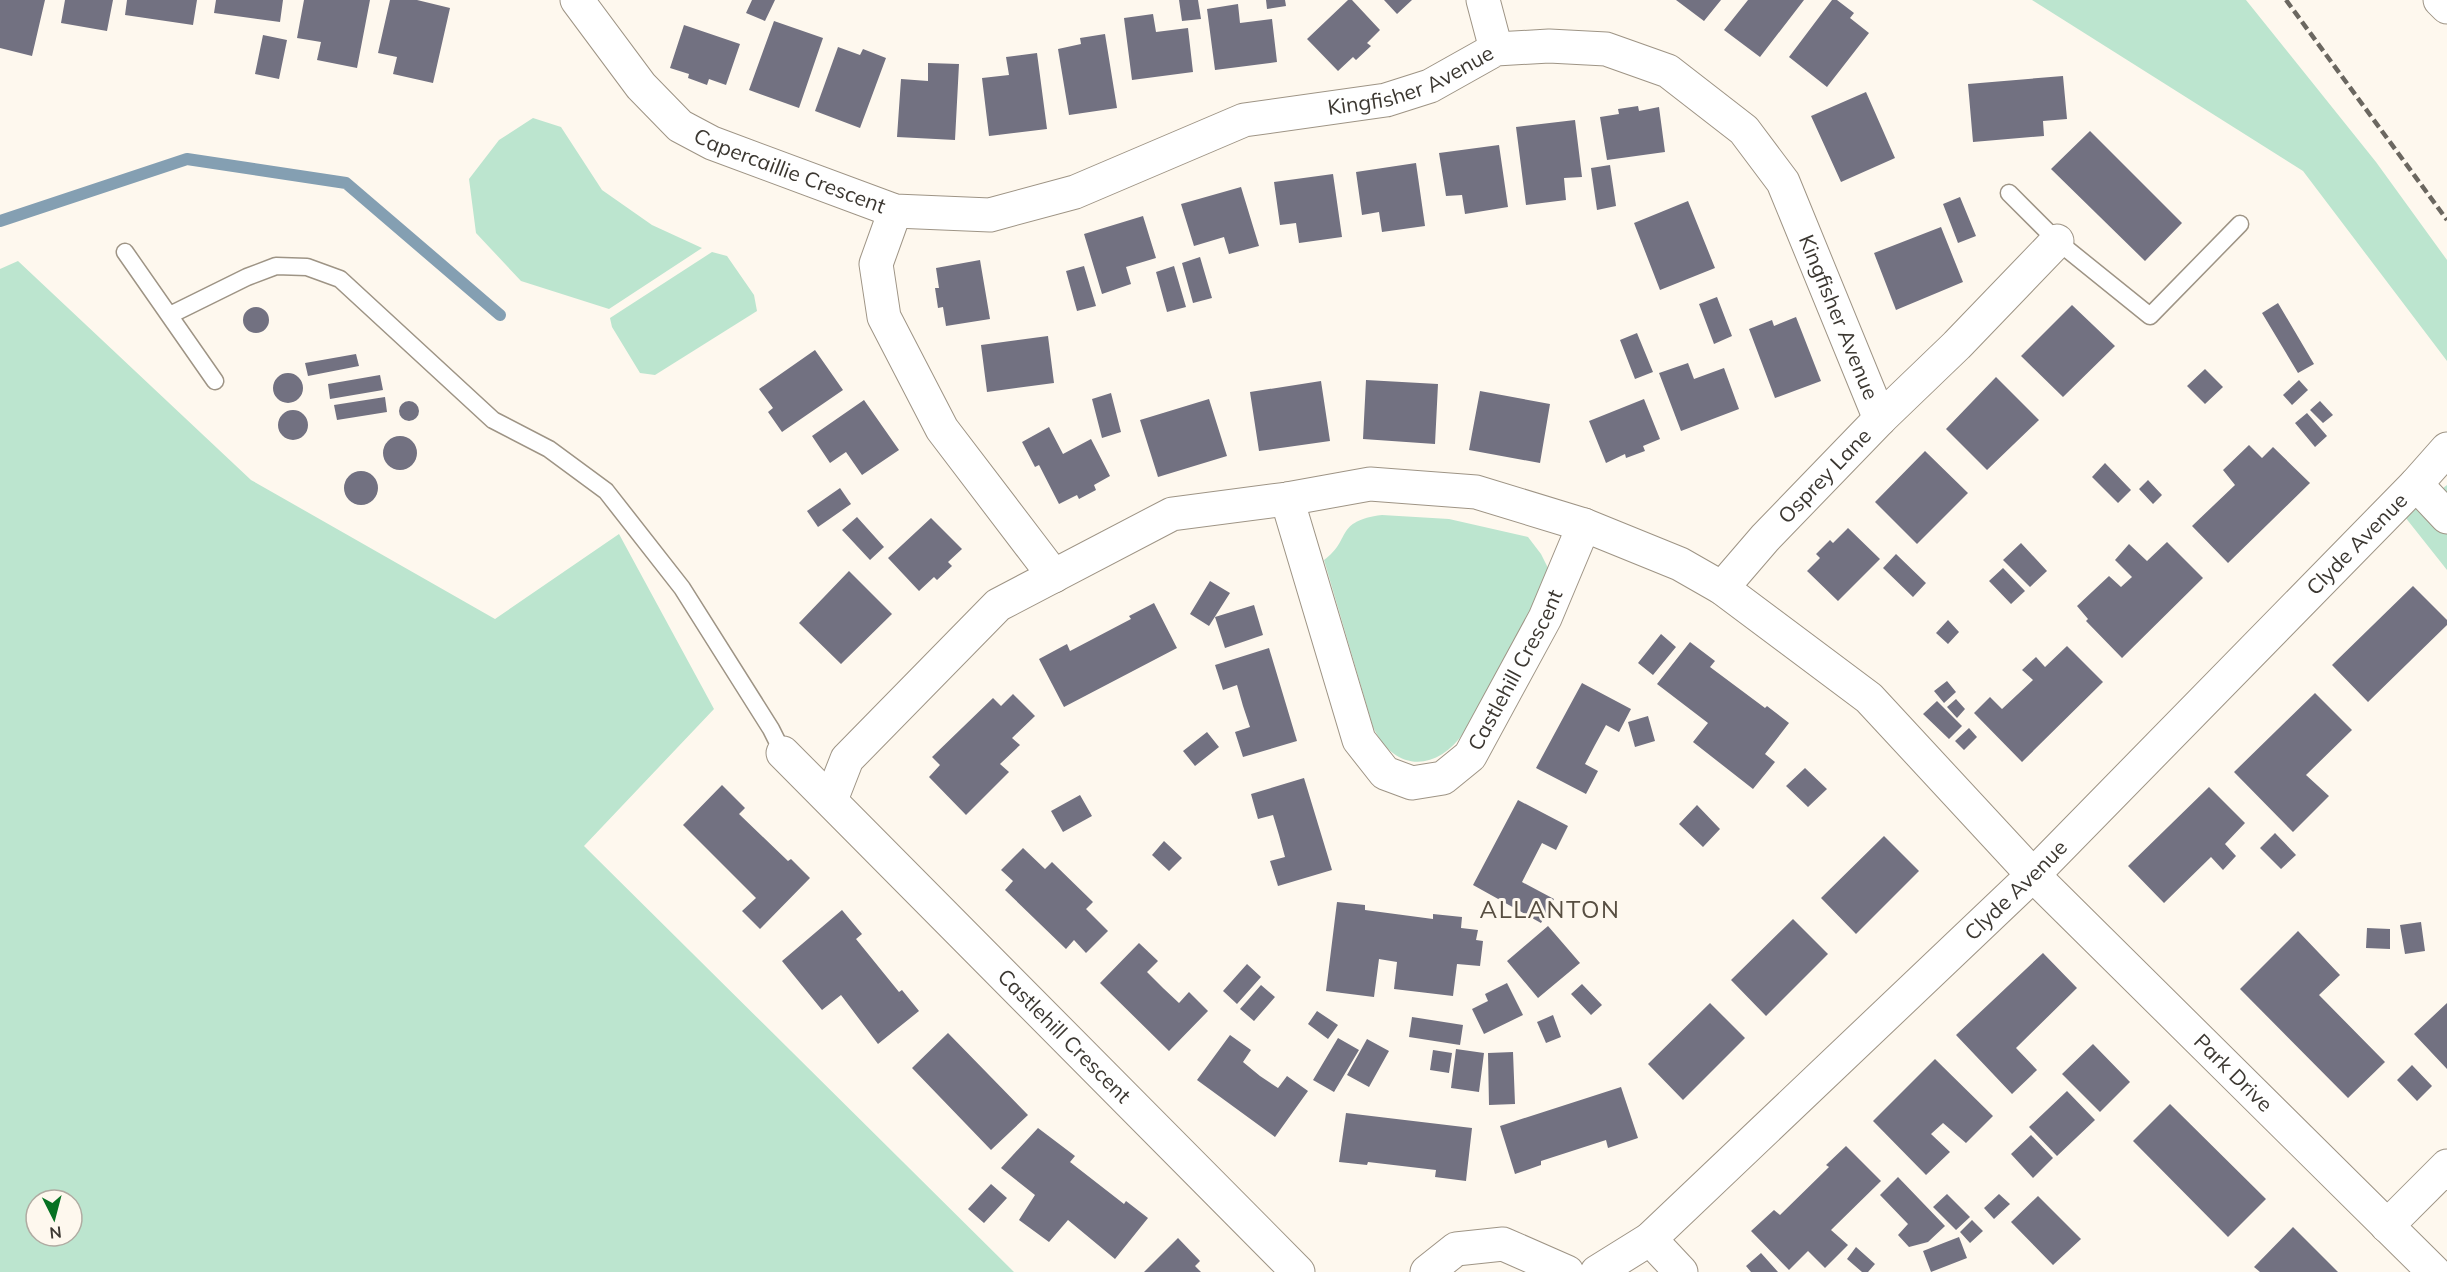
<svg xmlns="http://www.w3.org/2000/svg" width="2447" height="1272" font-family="Mulish,sans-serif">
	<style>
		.green { fill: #bce5cf; fill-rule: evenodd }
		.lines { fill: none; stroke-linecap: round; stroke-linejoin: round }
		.stream { stroke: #849fb2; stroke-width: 12 }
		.building { fill: #727181 }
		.service-casing { stroke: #9e9485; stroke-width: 19 }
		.minor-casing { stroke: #9e9485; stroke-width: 35 }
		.service { stroke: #fff; stroke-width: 16 }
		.minor { stroke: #fff; stroke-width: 33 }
		.rail { stroke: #6b6760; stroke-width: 4.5; stroke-dasharray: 9 4.5; stroke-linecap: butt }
		.labels { text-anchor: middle; stroke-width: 6; stroke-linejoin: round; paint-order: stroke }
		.street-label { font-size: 21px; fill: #3b3731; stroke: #fef8ee }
		.quarter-label { font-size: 24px; letter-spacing: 1.5px; fill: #574e41; stroke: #fef8ee }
	</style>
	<rect width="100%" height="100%" fill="#fef8ee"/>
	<!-- green -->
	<path class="green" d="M2032,0H2246L2376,162L2447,260V361L2303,171Z
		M533,118L561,127L602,190L652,225L702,248L609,309L521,281L476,233L469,179L499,140Z
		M712,252L727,256L754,295L757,311L655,375L640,373L612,327L610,318Z
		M18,261L251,480L495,619L619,534L714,709L584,846L1014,1272H0V269ZM36,1200H72V1236H36Z
		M2447,485V570L2405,517Z
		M1382,515L1449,519L1528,537L1541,554L1551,574L1464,732C1437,772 1395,773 1373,727L1324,560C1352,540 1334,521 1382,515Z"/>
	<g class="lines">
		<!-- stream -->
		<path class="stream" d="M0,221L187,159L346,183L500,315"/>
	</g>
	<!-- building -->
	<path class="building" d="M0,0H45L32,56L0,48Z
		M65,0H113L107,31L61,23Z
		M127,0H197L193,25L125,15Z
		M216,0H283L280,22L214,13Z
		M304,0H370L357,68L317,60L321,42L297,38Z
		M390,0H417L450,8L433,83L393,74L397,57L378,53Z
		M752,0H775L765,21L746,13Z
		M1179,0H1198L1201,19L1182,21Z
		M1266,0H1285L1286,6L1267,9Z
		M1348,0H1352L1380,30L1367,43L1371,46L1356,60L1353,57L1338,71L1307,39Z
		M1384,0H1412L1397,14Z
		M1676,0H1721L1704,21Z
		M1748,0H1804L1760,57L1724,30Z
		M1832,0H1837L1854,13L1850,18L1869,33L1827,87L1789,57Z
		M1238,4L1240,23L1272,19L1277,62L1215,70L1207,9Z
		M1153,14L1156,32L1188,28L1193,72L1132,80L1124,18Z
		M774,21L823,38L799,108L749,90Z
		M684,25L740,44L726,85L709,79L707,85L688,78L689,74L670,68Z
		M1105,34L1117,108L1069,115L1058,49L1081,44L1080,38Z
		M263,35L287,40L279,79L255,74Z
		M838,47L860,55L863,49L886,58L860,128L815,111Z
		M1037,53L1047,129L989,136L982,78L1009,75L1006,57Z
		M928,63L959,64L955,140L897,137L901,79L928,81Z
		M2063,76L2067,119L2043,121L2044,136L1973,142L1968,84Z
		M1866,92L1895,158L1841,182L1811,116Z
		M1638,106L1639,111L1659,107L1665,152L1607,160L1600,117L1619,114L1618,109Z
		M1575,120L1582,177L1564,178L1566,200L1526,205L1516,127Z
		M2090,131L2182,223L2145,261L2051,169Z
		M1499,145L1508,207L1465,214L1462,195L1446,196L1439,153Z
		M1416,163L1425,226L1382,232L1379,212L1362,215L1356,172Z
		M1610,165L1616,206L1597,210L1591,168Z
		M1333,174L1342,237L1299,243L1296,223L1280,225L1274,182Z
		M1241,187L1259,246L1229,254L1224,237L1194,246L1181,204Z
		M1960,197L1976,236L1958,243L1943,204Z
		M1688,201L1715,268L1660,290L1634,223Z
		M1143,216L1156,258L1126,267L1131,284L1102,294L1084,234Z
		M1941,227L1963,282L1896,310L1874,253Z
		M1200,257L1212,298L1193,303L1182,263Z
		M980,260L990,319L946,326L943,307L938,308L935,288H939L936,268Z
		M1084,266L1096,306L1077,311L1066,271Z
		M1174,266L1186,307L1167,312L1156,272Z
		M1717,297L1732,336L1714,344L1699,304Z
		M2278,303L2314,364L2298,373L2262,313Z
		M2072,305L2115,346L2063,397L2021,356Z
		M243 320a13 13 0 1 1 26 0a13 13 0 1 1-26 0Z
		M1796,317L1821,381L1775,398L1749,329L1772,320L1774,326Z
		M1637,333L1653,372L1635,379L1620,340Z
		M1048,336L1054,383L987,392L981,345Z
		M815,350L843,390L782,432L768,412L773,408L759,389Z
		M356,354L359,366L308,376L305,363Z
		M1688,363L1694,379L1724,368L1739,409L1681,431L1659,373Z
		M2205,369L2223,387L2205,404L2187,386Z
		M273 388a15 15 0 1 1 30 0a15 15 0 1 1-30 0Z
		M380,375L383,390L330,399L328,384Z
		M1996,377L2039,420L1987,470L1946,429Z
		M1366,380L1438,384L1435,444L1363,439Z
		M2299,380L2308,390L2292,405L2283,395Z
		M1321,381L1330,441L1259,451L1250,392Z
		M1480,391L1550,404L1540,463L1469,450Z
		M1111,393L1121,432L1102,438L1092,399Z
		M385,397L387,412L337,420L334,405Z
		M1209,399L1227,456L1158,477L1140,420Z
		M1644,399L1660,439L1643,446L1645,451L1626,458L1625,454L1606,463L1589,421Z
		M864,400L899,450L862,475L846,452L830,463L812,436Z
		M2320,401L2333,415L2323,423L2310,410Z
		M399 411a10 10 0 1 1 20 0a10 10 0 1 1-20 0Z
		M278 425a15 15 0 1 1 30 0a15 15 0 1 1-30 0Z
		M2307,413L2327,436L2315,447L2295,423Z
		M1049,427L1063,454L1091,439L1110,476L1094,485L1096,490L1079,499L1077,495L1059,504L1039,465L1035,467L1022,442Z
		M383 453a17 17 0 1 1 34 0a17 17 0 1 1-34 0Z
		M2249,445L2262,458L2273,447L2310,483L2228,563L2192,526L2235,485L2223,470Z
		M1925,451L1968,493L1917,544L1875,502Z
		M2105,463L2131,490L2118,503L2092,477Z
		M344 488a17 17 0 1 1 34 0a17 17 0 1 1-34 0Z
		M2148,480L2162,495L2153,504L2139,489Z
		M840,488L851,504L818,527L807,511Z
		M857,517L884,547L870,560L842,530Z
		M931,518L962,549L948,562L952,566L937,580L934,577L919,591L888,558Z
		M1848,528L1880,559L1838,601L1807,571L1820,558L1816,554L1830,540L1833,543Z
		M2167,542L2203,578L2122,658L2086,621L2088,619L2077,606L2109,576L2121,587L2132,577L2115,560L2129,544L2147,561Z
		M2021,543L2047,571L2030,587L2003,560Z
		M1896,554L1926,583L1913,597L1883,568Z
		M2003,568L2025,591L2011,604L1989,581Z
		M849,571L892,614L841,664L799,623Z
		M1210,581L1230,593L1209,626L1190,614Z
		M2413,586L2447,620V625L2368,702L2332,665Z
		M1154,603L1177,648L1064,707L1039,659L1067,644L1070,651L1131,619L1129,616Z
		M1254,605L1263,635L1225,648L1215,617Z
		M1948,620L1959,632L1948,644L1936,633Z
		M1661,634L1676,647L1653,675L1638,663Z
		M1690,642L1715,661L1710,667L1765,708L1767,706L1789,723L1765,754L1775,762L1753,789L1693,742L1708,723L1657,684Z
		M2067,646L2103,682L2022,762L1974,713L1990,697L2002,709L2033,680L2022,670L2036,657L2045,667Z
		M1269,648L1297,741L1243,757L1235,732L1250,727L1243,706L1237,685L1223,690L1215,665Z
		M1947,681L1956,692L1944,703L1934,691Z
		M1582,683L1631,709L1619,732L1606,725L1595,745L1585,764L1598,771L1586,794L1536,768Z
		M2315,693L2352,730L2306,775L2329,796L2293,832L2234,772Z
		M1013,694L1035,716L1012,738L1020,745L1000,764L1009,772L966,815L929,777L940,765L932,757L993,698L1001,706Z
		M1956,699L1965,709L1957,718L1947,707Z
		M1937,701L1962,726L1949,739L1923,714Z
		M1648,716L1655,741L1635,747L1628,722Z
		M1969,728L1977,737L1964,750L1955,741Z
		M1207,732L1219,747L1195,766L1183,751Z
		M1805,768L1827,789L1808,807L1786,786Z
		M1304,778L1332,870L1278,886L1270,861L1285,857L1279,835L1273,815L1258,819L1251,794Z
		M722,785L745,808L739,814L788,861L791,859L810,878L760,929L742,911L756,898L683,825Z
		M2209,787L2245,823L2225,844L2236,856L2223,870L2211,857L2164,903L2128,866Z
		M1080,795L1092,816L1063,832L1051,811Z
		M1518,800L1568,826L1556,850L1542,843L1522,882L1554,899L1541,923L1473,885Z
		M1697,805L1720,829L1703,847L1679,824Z
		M2275,833L2296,855L2281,869L2260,848Z
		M1884,836L1919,871L1856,934L1821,898Z
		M1164,841L1182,858L1169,871L1152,855Z
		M1023,848L1045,869L1052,862L1093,902L1086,909L1108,931L1086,953L1074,940L1066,949L1005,890L1013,881L1001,870Z
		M1337,902L1365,905V910L1433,919V914L1462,917L1461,928L1478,930L1476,940L1483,941L1480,966L1457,964L1453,996L1394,989L1397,962L1379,959L1374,997L1326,991Z
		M842,910L862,934L856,939L899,992L902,990L919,1011L878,1044L841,995L822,1010L782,961Z
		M1793,919L1828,954L1766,1016L1731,980Z
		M2421,922L2425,951L2405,954L2400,925Z
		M1548,926L1580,963L1538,998L1507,961Z
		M2367,928L2390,929V949L2366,948Z
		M2298,931L2340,975L2319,995L2385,1062L2348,1098L2240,989Z
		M1139,943L1158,961L1147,972L1163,988L1179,1003L1189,992L1208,1011L1169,1051L1100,983Z
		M2043,953L2077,988L2016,1048L2037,1070L2012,1094L1956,1035Z
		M1247,964L1261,977L1237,1004L1223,991Z
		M1507,983L1523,1015L1484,1034L1472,1009L1488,1001L1485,994Z
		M1582,984L1602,1005L1591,1015L1571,994Z
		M1261,985L1275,997L1254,1021L1240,1009Z
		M1710,1003L1745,1038L1683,1100L1648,1064Z
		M2447,1003V1069L2414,1034Z
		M1317,1011L1338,1025L1328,1039L1308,1024Z
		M1553,1015L1561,1037L1546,1043L1537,1022Z
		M1412,1017L1463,1025L1460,1045L1409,1037Z
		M948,1033L1028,1115L991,1150L912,1068Z
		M1230,1035L1251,1050L1243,1062L1260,1076L1278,1088L1287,1076L1308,1091L1275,1137L1197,1080Z
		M1338,1038L1359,1050L1334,1092L1313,1080Z
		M1367,1039L1389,1051L1369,1087L1347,1075Z
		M2093,1044L2130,1082L2100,1112L2062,1074Z
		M1456,1049L1484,1053L1479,1092L1451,1088Z
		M1433,1050L1452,1053L1449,1073L1430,1070Z
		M1513,1052L1515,1104L1489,1105L1488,1053Z
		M1935,1059L1993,1116L1966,1143L1943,1123L1942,1124L1931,1134L1950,1152L1926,1175L1873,1121Z
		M2412,1065L2432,1086L2417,1101L2397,1080Z
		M1621,1087L1638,1138L1608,1148L1606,1140L1541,1161V1165L1515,1174L1500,1126Z
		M2067,1091L2095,1120L2057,1156L2029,1127Z
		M2170,1104L2266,1199L2228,1237L2133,1141Z
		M1346,1113L1472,1128L1466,1181L1435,1177L1436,1170L1368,1162L1367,1165L1339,1162Z
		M1038,1128L1075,1156L1070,1162L1124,1204L1126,1201L1148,1218L1115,1259L1068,1220L1049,1242L1019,1220L1035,1195L1001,1168Z
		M2031,1135L2053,1158L2033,1178L2011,1154Z
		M1846,1146L1881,1181L1831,1230L1848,1245L1825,1268L1808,1251L1789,1270L1751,1231L1774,1210L1780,1215L1829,1167L1826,1165Z
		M1898,1177L1945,1226L1928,1242L1909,1247L1898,1235L1908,1224L1880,1195Z
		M991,1184L1007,1198L984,1223L968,1209Z
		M1947,1194L1970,1217L1956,1230L1933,1207Z
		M1999,1194L2010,1204L1994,1219L1984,1208Z
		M2038,1196L2081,1239L2053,1265L2011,1222Z
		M1972,1220L1983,1231L1970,1243L1960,1232Z
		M2293,1227L2338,1272H2260L2254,1267Z
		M1959,1237L1967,1258L1931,1272L1923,1251Z
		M1178,1238L1200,1261L1195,1266L1201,1272H1144Z
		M1856,1247L1875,1264L1868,1272H1862L1847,1259Z
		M1761,1253L1778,1272H1751L1746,1266Z"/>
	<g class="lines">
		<defs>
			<path id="service" d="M2009,193L2057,241L2150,316L2240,224
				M125,252L215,381
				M170,315L247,277L276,266L307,267L340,279L493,420L549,449L606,491L682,588L771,729L783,753"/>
			<g id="minor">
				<path id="s1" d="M577,0L641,86L680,126L712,143L895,211L990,215L1075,192L1244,120L1386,100L1430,86L1496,49L1549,46L1606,49L1668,71L1744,130L1783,182L1880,419"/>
				<path d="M1483,0L1496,49"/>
				<path d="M2440,0L2447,7"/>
				<path d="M895,211L876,264L884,317L942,429L1054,576"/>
				<path d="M2416,484L2447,517"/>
				<path id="s2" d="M1287,499L1359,740L1385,773L1412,783L1443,778L1470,756L1545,618L1584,525"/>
				<path id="s3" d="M1722,588L1765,538L1880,419L1957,345L2057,241"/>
				<path id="s4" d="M783,753L1298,1272"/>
				<path id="s5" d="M831,800L847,759L998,605L1172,514L1287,499L1370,484L1476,492L1584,525L1680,564L1722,588L1869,698L2033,875L2434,1272"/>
				<path d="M2387,1226L2447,1166"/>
				<path d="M1650,1239L1681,1272"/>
				<path d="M1427,1272L1456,1249L1503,1244L1567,1272"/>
				<path id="s6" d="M1597,1272L1650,1239L2033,875L2416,484L2447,449"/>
			</g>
		</defs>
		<!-- service casing -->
		<use href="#service" class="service-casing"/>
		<!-- minor casing -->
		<use href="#minor" class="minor-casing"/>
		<!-- service -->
		<use href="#service" class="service"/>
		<!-- minor -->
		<use href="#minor" class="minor"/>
		<!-- rail -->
		<path class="rail" d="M2286,0L2447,220"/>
	</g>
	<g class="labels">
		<!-- street labels -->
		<g class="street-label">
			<text dy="7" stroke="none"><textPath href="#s1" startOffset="934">Kingfisher Avenue</textPath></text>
			<text dy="7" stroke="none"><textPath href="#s1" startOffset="282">Capercaillie Crescent</textPath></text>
			<text dy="7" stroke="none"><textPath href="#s1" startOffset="1510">Kingfisher Avenue</textPath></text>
			<text dy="7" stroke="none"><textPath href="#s3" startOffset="152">Osprey Lane</textPath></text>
			<text dy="7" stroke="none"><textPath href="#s6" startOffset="1054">Clyde Avenue</textPath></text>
			<text dy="7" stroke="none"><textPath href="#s2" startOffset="486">Castlehill Crescent</textPath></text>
			<text dy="7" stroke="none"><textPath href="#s6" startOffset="568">Clyde Avenue</textPath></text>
			<text dy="7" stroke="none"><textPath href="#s4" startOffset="399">Castlehill Crescent</textPath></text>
			<text dy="7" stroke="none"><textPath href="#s5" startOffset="1734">Park Drive</textPath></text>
		</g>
		<!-- quarter labels -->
		<g class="quarter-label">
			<text x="1550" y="918">ALLANTON</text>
		</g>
	</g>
	<!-- north arrow -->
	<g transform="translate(54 1218) rotate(174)"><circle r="28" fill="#fef8ee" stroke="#b0aba2" stroke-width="1.5"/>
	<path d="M0-4.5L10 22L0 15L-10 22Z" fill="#077223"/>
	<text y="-9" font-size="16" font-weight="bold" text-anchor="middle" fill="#3b3731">N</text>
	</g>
</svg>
